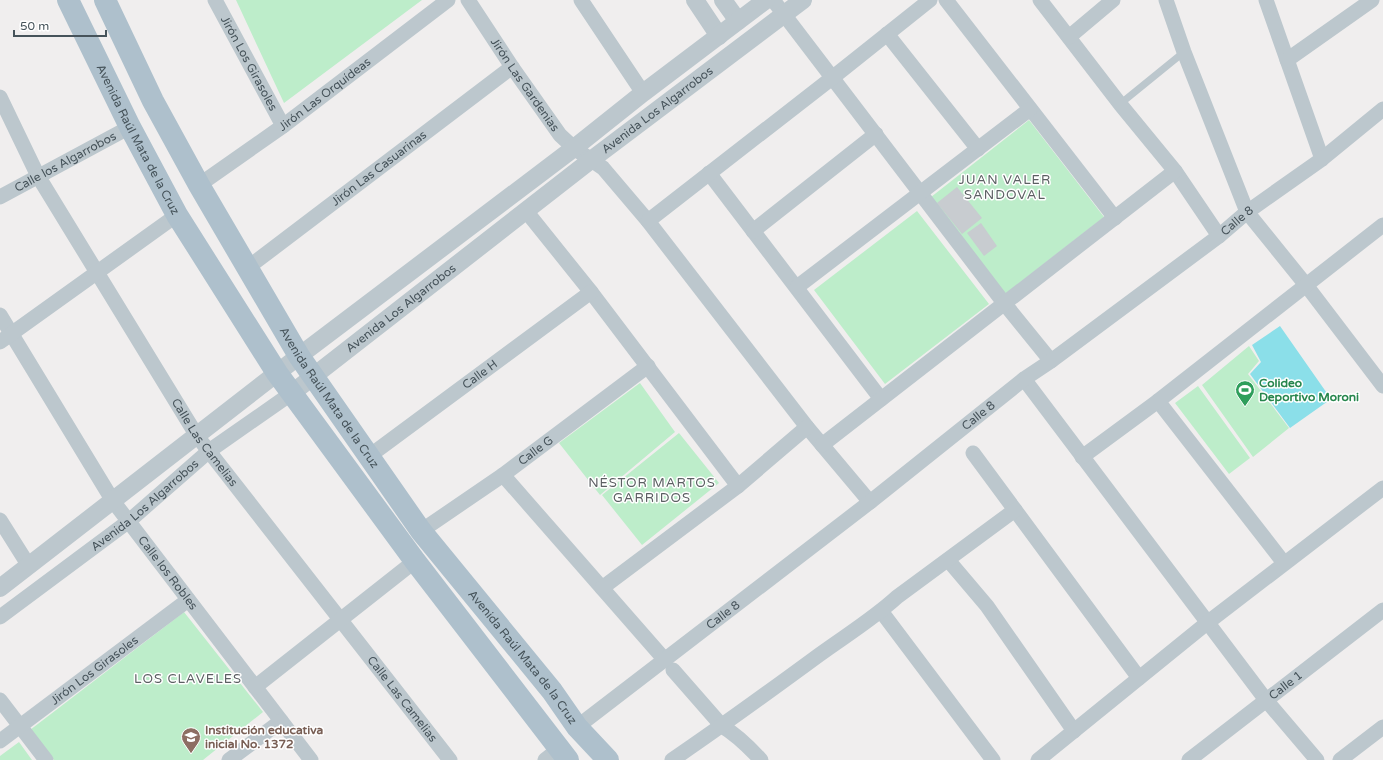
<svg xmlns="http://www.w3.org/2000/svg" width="1383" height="760" font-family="'Varela Round',sans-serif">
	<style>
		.green { fill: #bdedca }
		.water { fill: #8bdfe9 }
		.building { fill: #c8ccd0 }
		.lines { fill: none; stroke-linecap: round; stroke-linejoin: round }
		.service { stroke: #bcc7cd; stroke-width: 7 }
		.minor { stroke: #bcc7cd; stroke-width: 15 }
		.tertiary { stroke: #bcc7cd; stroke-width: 18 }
		.primary { stroke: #aec0cc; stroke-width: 22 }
		.labels { text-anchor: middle; stroke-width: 3; stroke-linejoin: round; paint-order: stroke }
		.street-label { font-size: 12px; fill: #46535a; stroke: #fff }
		.leisure-label { font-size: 12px; font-weight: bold; fill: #27864d; stroke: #fff; text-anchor: start }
		.education-label { font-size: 12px; font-weight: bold; fill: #785e54; stroke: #fff; text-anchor: start }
		.neighbourhood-label { font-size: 13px; letter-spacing: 1px; fill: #5b5f62; stroke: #fff }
	</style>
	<rect width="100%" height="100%" fill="#f0eeee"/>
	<!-- green -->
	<path class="green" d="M236,0H422L284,103Z
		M1029,120L1104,217L1005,294L931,197Z
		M917,211L989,304L885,384L814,290Z
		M1249,346L1259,361L1248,374L1289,428L1253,457L1202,385Z
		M640,383L675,432L600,495L559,443Z
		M1198,386L1250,458L1229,474L1175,403Z
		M679,433L719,483L642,545L602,495Z
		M184,612L263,712L203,760H54L30,730Z
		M19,742L32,760H0V756Z"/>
	<!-- water -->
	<path class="water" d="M1280,326L1331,399L1290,428L1250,374L1261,362L1252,345Z"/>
	<!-- building -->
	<path class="building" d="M957,187L982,218L962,234L937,203Z
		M981,223L997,246L984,256L967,233Z"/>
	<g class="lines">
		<!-- service -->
		<path class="service" d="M1120,104L1184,52"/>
		<!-- minor -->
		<g class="minor">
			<path id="s1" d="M215,0L283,126"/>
			<path id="s2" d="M468,0L512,67L560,135L574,148L603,168L648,221L807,427L870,502"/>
			<path d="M581,0L643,93"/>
			<path d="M773,0L1004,303L1051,361"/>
			<path d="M946,0L1115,218"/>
			<path d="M1040,0L1120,104L1175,171L1219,236"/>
			<path d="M1166,0L1184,52L1247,212L1306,285L1383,386"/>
			<path d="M1266,0L1322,159"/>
			<path d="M887,34L978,149"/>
			<path d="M1069,37L1113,0"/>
			<path d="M1287,60L1372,0"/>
			<path id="s3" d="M0,97L38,176L197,436L450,760"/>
			<path d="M709,173L881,399"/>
			<path id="s4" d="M199,185L283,126L448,0"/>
			<path id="s5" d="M0,197L130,127"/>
			<path d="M526,211L591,292L738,486"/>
			<path d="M648,221L832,78L930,0"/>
			<path d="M753,231L876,134"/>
			<path id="s6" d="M246,269L512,67"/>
			<path d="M797,287L1030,109"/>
			<path id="s7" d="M0,315L113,501L311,760"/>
			<path d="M0,342L177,215"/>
			<path d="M1024,379L1266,700L1317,760"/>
			<path d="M1158,401L1284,563"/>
			<path d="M822,445L1175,171"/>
			<path d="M973,453L1139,678"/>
			<path id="s8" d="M368,457L591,292"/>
			<path d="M1082,457L1158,401L1383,225"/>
			<path d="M503,475L665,660"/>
			<path d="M0,520L29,566"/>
			<path id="s9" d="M421,531L503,475L648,366"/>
			<path d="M948,560L987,606L1074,731"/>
			<path d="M602,588L738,486L807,427"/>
			<path d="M881,611L993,760"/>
			<path id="s10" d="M0,617L129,521L209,451L292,393"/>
			<path d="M673,670L722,726C737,735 749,747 761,760"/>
			<path d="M255,687L415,561"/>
			<path d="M0,700L46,760"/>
			<path id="s11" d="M577,727L870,502L1024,379L1051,361L1219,236L1247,212L1322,159L1383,109"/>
			<path id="s12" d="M0,741L188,600"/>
			<path d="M229,760L281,721"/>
			<path d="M545,760L559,749"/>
			<path d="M672,760C722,726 770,691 819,655C845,636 873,619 897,597L1015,510"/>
			<path d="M1038,760L1207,623L1383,488"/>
			<path id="s13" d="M1189,760L1383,610"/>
			<path d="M1340,760L1383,727"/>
		</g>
		<!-- tertiary -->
		<g class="tertiary">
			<path d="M695,0L719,36"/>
			<path d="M723,0L738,21"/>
			<path id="s14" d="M292,393L591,160L803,0"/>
			<path d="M0,588L299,356L574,148L643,93L766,0"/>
		</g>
		<!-- primary -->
		<g class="primary">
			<path id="s15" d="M68,0L130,127L177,215L277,373L415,561L568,760"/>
			<path id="s16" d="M105,0L153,101L199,185L299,356L421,531L552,691L577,727L608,760"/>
		</g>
	</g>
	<!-- icons -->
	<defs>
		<symbol id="stadium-pin" viewBox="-11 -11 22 30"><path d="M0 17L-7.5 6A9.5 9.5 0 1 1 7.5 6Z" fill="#2e9e5b" stroke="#fff"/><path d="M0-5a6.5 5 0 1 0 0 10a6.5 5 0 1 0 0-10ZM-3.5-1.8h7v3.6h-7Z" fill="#fff"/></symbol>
		<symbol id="school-pin" viewBox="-11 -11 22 30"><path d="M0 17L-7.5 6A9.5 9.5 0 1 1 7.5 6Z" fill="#8d6e63" stroke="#fff"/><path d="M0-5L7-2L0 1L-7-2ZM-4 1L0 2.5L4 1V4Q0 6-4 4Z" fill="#fff"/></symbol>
	</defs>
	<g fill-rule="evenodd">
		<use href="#stadium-pin" x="1234" y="379" width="22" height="30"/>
		<use href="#school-pin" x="180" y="726" width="22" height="30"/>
	</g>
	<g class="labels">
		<!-- street labels -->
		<g class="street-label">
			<text dy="4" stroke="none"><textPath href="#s1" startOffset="72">Jirón Los Girasoles</textPath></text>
			<text dy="4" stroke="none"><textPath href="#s2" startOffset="102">Jirón Las Gardenias</textPath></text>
			<text dy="4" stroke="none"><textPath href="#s4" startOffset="155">Jirón Las Orquídeas</textPath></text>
			<text dy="4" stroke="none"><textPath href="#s14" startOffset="462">Avenida Los Algarrobos</textPath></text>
			<text dy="4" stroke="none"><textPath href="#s15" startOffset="156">Avenida Raúl Mata de la Cruz</textPath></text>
			<text dy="4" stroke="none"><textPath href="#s5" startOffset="74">Calle los Algarrobos</textPath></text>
			<text dy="4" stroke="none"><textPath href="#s6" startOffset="167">Jirón Las Casuarinas</textPath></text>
			<text dy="4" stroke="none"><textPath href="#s11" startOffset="832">Calle 8</textPath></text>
			<text dy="4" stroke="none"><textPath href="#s14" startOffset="138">Avenida Los Algarrobos</textPath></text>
			<text dy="4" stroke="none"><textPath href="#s8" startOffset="139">Calle H</textPath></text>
			<text dy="4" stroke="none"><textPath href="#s16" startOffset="457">Avenida Raúl Mata de la Cruz</textPath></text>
			<text dy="4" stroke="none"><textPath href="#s11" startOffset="508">Calle 8</textPath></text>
			<text dy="4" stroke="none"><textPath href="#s3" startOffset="402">Calle Las Camelias</textPath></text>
			<text dy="4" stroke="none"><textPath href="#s9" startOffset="140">Calle G</textPath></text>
			<text dy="4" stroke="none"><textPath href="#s10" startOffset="183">Avenida Los Algarrobos</textPath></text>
			<text dy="4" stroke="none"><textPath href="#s7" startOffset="308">Calle los Robles</textPath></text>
			<text dy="4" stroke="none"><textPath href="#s11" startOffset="184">Calle 8</textPath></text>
			<text dy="4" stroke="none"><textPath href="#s16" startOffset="781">Avenida Raúl Mata de la Cruz</textPath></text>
			<text dy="4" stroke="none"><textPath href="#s12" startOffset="118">Jirón Los Girasoles</textPath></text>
			<text dy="4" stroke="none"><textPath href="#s13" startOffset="122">Calle 1</textPath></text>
			<text dy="4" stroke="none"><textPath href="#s3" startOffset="726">Calle Las Camelias</textPath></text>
		</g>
		<!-- leisure labels -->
		<g class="leisure-label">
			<text x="1259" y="387">Colideo<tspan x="1259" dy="14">Deportivo Moroni</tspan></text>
		</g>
		<!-- education labels -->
		<g class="education-label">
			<text x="205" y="734">Institución educativa<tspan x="205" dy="14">inicial No. 1372</tspan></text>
		</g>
		<!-- neighbourhood labels -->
		<g class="neighbourhood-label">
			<text x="1005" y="184">JUAN VALER<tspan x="1005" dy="15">SANDOVAL</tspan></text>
			<text x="652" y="487">NÉSTOR MARTOS<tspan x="652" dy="15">GARRIDOS</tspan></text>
			<text x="188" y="683">LOS CLAVELES</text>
		</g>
	</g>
	<!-- scale -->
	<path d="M14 30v6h92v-6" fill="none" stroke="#46535a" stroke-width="2"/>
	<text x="20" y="30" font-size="12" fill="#46535a" stroke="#ffffff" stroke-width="3" paint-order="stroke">50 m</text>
</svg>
